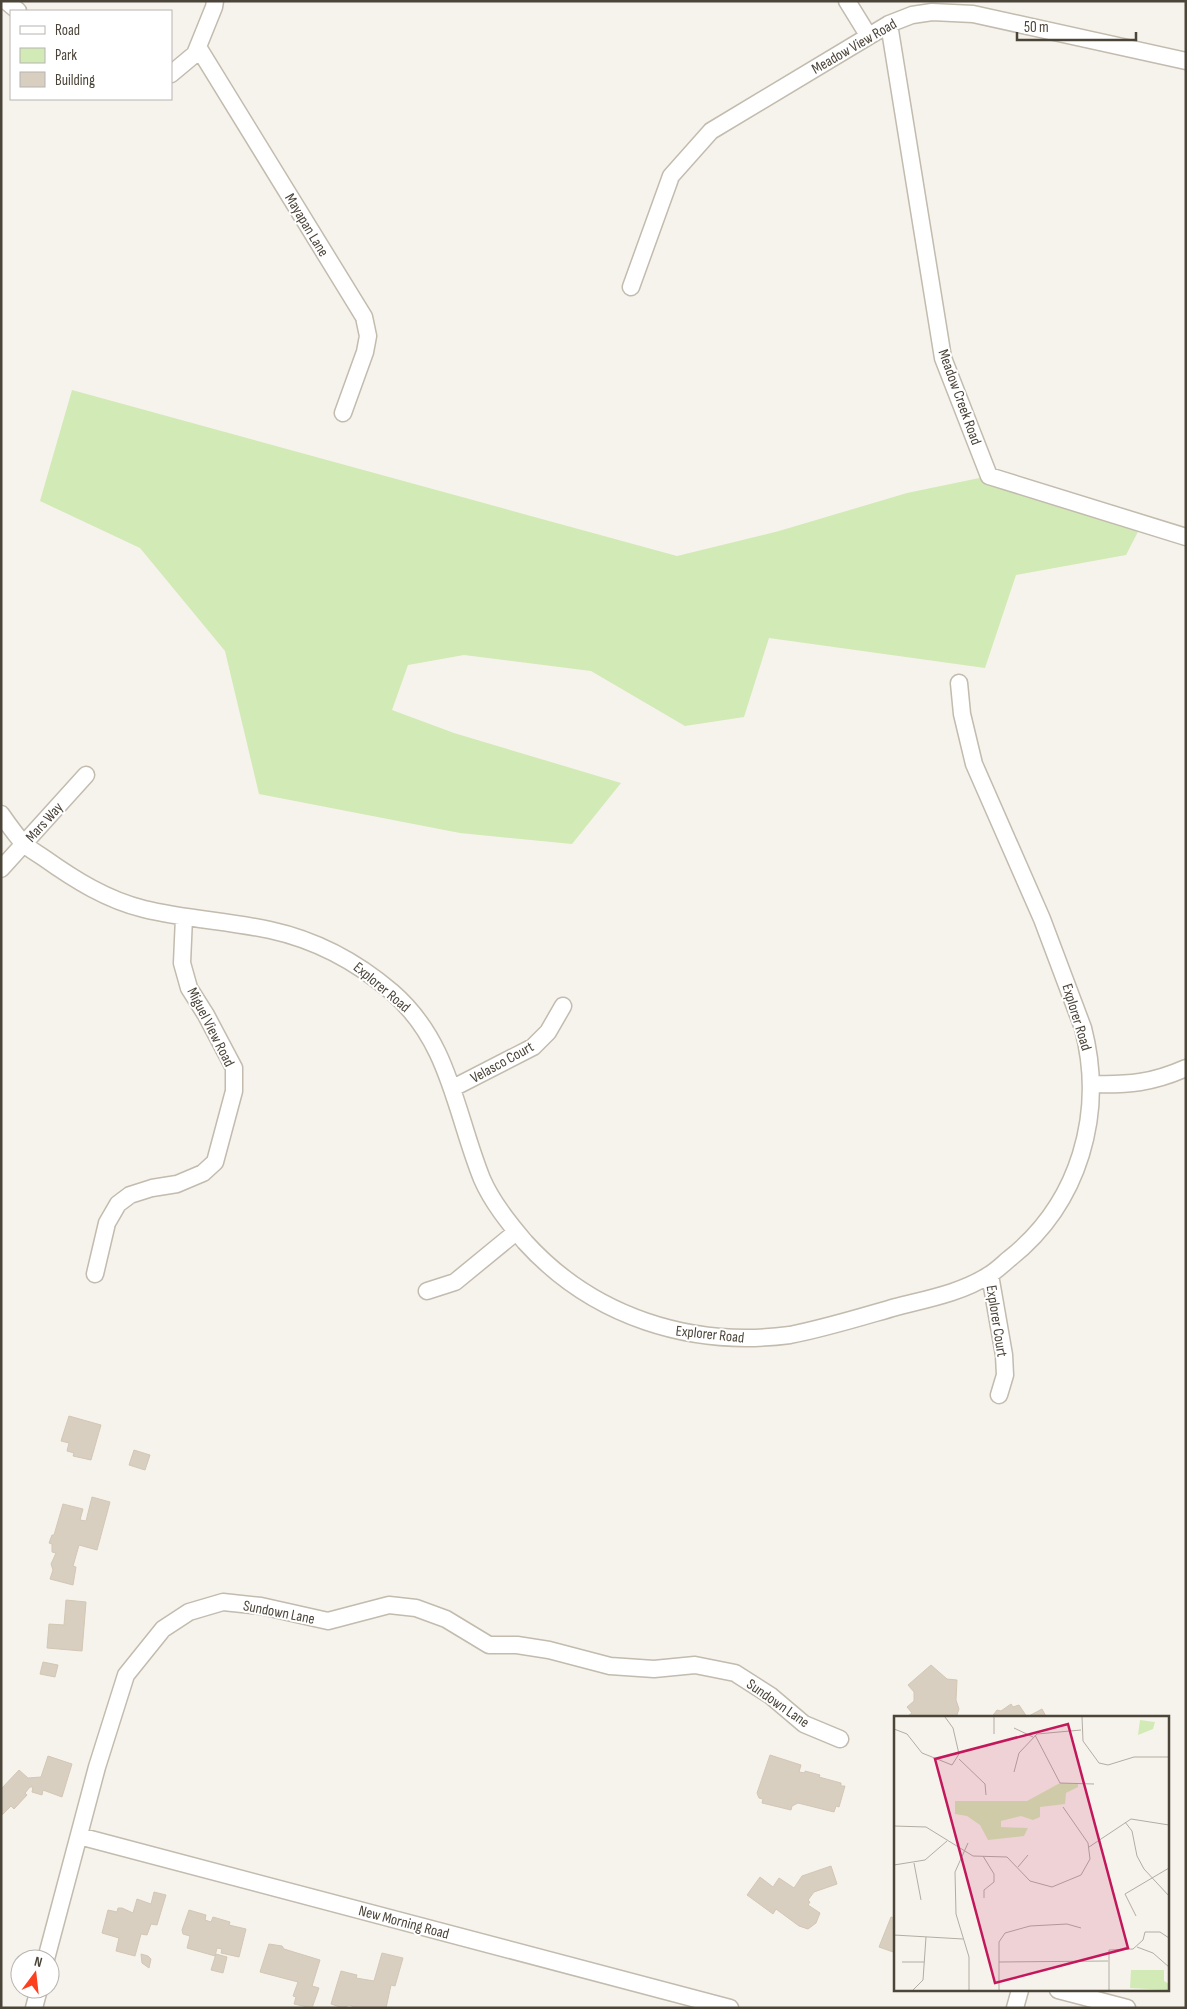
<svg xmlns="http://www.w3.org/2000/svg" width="1187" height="2009" font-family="'Sofia Sans Condensed',sans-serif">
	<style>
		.green { fill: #d2eab5 }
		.building { fill: #d8cfc1; stroke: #d3c7b4 }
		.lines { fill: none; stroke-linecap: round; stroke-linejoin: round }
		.minor-casing { stroke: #c2bbae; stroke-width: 19 }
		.minor { stroke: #fff; stroke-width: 16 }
		.labels { text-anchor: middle; stroke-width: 4; stroke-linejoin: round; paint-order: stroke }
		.street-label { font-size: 15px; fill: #4b4439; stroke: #fff }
		.inset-road { fill: none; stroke: #b2ada4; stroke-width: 1 }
		.view { fill: #c2185b; fill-opacity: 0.15; stroke: #c2185b; stroke-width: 2.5 }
		.inset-edge { fill: none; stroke: #4b4439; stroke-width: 2.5 }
	</style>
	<rect width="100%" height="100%" fill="#f6f3ec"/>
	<!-- green -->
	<path class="green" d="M72,390L677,556L779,531L907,493L989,476L1142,524L1126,555L1016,575L985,668L769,638L744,717L685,726L591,671L464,655L408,665L392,710L454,733L621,783L572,844L460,833L259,794L225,651L140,548L40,501Z"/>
	<!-- building -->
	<path class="building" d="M69,1416L101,1425L91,1460L73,1456L74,1453L67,1451L69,1443L61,1441Z
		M134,1450L150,1455L145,1470L129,1465Z
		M92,1497L110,1502L97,1550L79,1545L73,1566L76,1567L73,1585L50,1579L53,1570L51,1564L56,1553L52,1552V1544L49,1543L52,1535H54L63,1504L83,1509L80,1520L86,1521Z
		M66,1600L86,1602L82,1651L47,1648L49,1624L64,1625Z
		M43,1662L58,1665L55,1677L40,1674Z
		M931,1665L947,1679L957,1680L956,1700L959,1709L957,1715L954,1718H905L912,1713L907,1707L914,1701V1692L908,1685Z
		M1011,1704L1013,1707L1019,1705L1027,1717L1042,1709L1047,1718H991L997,1710L1001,1711Z
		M770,1755L801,1765L799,1772L805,1773V1771L820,1775L819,1777L841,1783V1786H845L839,1807L836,1806L834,1812L798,1803L792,1806L791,1810L762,1803L763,1799L759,1798L757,1793Z
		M48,1756L72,1764L62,1797L43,1790L42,1795L32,1792L33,1787H30L25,1793L27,1795L14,1809L11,1806L2,1815L1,1789L19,1770L28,1778L41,1777Z
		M831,1866L837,1884L814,1892L808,1900L810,1902L808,1905L820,1913L816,1923L808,1929L799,1926L776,1909L773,1914L747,1895L760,1877L773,1887L779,1878L794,1888L802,1876Z
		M154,1892L166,1895L157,1925L151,1924L147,1935L141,1934L135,1956L116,1951L119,1938L102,1933L108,1910L117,1912L118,1908H122L133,1913L137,1899L151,1904Z
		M189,1910L206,1915L205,1920L211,1922L213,1917L230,1922L229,1925L246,1929L239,1957L221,1953L222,1949L217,1948L215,1956L187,1948L190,1936L183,1934L182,1930Z
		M891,1917L896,1918V1953L879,1947Z
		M269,1944L282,1946L284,1949L320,1960L312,1986L319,1988L312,2008L294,2004L296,1997L293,1996L298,1982L260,1972Z
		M382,1953L403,1958L395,1986L391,1985L386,2008H358L349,2005L343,2008L331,2004L341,1971L357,1975L356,1978L374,1981Z
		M141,1954L148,1956L151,1959L149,1968L142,1963Z
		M216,1954L227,1957L223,1973L211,1970Z"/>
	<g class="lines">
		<defs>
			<path id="minor" d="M6,1L18,11
				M847,1L868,35
				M889,24L943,358L989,476L1186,537
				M198,47L364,317L368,336L365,352L343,413
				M171,74L195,54L214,7L215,1
				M631,287L671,176L711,131L889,24L912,15L932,12L973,14L1186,61
				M1,814C8,824 15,834 23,843C29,849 37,853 44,858C75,880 107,900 144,909C185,919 228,921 270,930C316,940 357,962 392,992C450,1042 455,1112 482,1179C492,1202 509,1223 525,1242C593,1317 691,1348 790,1335C826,1328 861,1317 896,1307C927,1299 961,1293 989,1275C996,1271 1003,1264 1009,1259C1080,1203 1105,1113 1083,1028L1042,919L974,764L962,714L959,683
				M1,869L86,775
				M1092,1084C1129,1085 1152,1083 1186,1068
				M453,1088L533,1047L548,1032L563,1006
				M95,1274L107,1223L118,1204L130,1195L152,1188L177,1184L203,1173L215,1162L234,1091V1068L206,1015L189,988L182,963L184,917
				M990,1275L1004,1355L1005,1375L999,1395
				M427,1291L455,1282L516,1232
				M79,1836L730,2008
				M46,1959L97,1767L126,1675L163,1629L189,1612L223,1602L261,1606L328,1621L389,1605L416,1608L446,1619L489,1645H517L549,1650L610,1666L654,1669L695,1665L735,1673L771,1696L804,1724L840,1739
				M1058,1990L1127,2008
				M34,2008L39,1989
				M1015,2008L1020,1990"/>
		</defs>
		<!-- minor casing -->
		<use href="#minor" class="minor-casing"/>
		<!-- minor -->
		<use href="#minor" class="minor"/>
	</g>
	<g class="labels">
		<!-- street labels -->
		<g class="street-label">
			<text transform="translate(854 46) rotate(-30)" y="5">Meadow View Road</text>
			<text transform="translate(307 225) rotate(59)" y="5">Mayapan Lane</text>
			<text transform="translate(960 397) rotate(70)" y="5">Meadow Creek Road</text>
			<text transform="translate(44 822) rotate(-48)" y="5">Mars Way</text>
			<text transform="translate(382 987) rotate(40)" y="5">Explorer Road</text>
			<text transform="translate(1077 1017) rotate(73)" y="5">Explorer Road</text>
			<text transform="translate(211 1027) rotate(63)" y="5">Miguel View Road</text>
			<text transform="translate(502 1062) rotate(-29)" y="5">Velasco Court</text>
			<text transform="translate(997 1321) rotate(81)" y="5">Explorer Court</text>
			<text transform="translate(710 1334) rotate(6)" y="5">Explorer Road</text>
			<text transform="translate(279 1612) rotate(11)" y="5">Sundown Lane</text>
			<text transform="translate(778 1703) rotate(35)" y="5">Sundown Lane</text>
			<text transform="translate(404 1922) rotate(15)" y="5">New Morning Road</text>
		</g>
	</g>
	<!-- overview -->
	<g transform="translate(894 1716)">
		<rect width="275" height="275" fill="#f6f3ec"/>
		<path d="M246,4L261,6L259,13L244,19ZM166,67H184V71L172,77L171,88L146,91V101L139,104L127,100L107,105V111L134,112L130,120L94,124L86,109L73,100L61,98V85H133ZM237,254H270V265L275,268V274L236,272Z" fill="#d2eab5"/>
		<path class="inset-road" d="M188,1L189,25L205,47L214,49L240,41H275M120,12L139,21M0,13L13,18L28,37L58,49L65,38L59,12L51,1M100,18V1M141,19L166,67L200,68M65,43L91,68L92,79M120,56L125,37L143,18L187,14M231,106L238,115L243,140L250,153L275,180M0,110L32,111L79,140L113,141L136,165L158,171L187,159L196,143L194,127L169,91M74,127L61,156L62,198L75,241V274M195,131L237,103L275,109M89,140L100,158V166L90,174V182M20,147L27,184M0,149L31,144L53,125M124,151L134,139M242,200L231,178L275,152M0,219L69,223M243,231L259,237L275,251M8,246H30M105,246L214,245M19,274L29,264L32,221M105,274V226L111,217L136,210L173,208L187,212M215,274V234L239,233L249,224L251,216H266L275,222"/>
		<path class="view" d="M174,8L234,232L101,267L41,43Z"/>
		<rect width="275" height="275" class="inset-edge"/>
	</g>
	<!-- border -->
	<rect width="1187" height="2009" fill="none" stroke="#4b4439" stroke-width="5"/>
	<!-- legend -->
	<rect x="10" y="10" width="162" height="90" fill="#ffffff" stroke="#b7b4b0"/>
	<rect x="20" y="26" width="25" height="8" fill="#ffffff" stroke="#b7b4b0"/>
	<text x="55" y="35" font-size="15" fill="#4b4439">Road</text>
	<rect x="20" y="48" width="25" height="15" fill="#d2eab5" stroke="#b7b4b0"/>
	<text x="55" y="60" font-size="15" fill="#4b4439">Park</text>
	<rect x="20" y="72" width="25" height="15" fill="#d8cfc1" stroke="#b7b4b0"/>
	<text x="55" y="85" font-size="15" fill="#4b4439">Building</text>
	<!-- north arrow -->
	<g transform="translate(35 1974) rotate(15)"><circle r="24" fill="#ffffff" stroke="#b7b4b0"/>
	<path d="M0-4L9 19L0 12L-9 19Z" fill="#fc3f1d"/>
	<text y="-8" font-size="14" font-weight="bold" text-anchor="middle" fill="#4b4439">N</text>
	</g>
	<!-- scale -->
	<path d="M1017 32v8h119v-8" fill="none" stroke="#4b4439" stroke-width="2.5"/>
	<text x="1024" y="32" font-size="15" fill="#4b4439" stroke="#ffffff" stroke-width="4" paint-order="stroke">50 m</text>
</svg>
